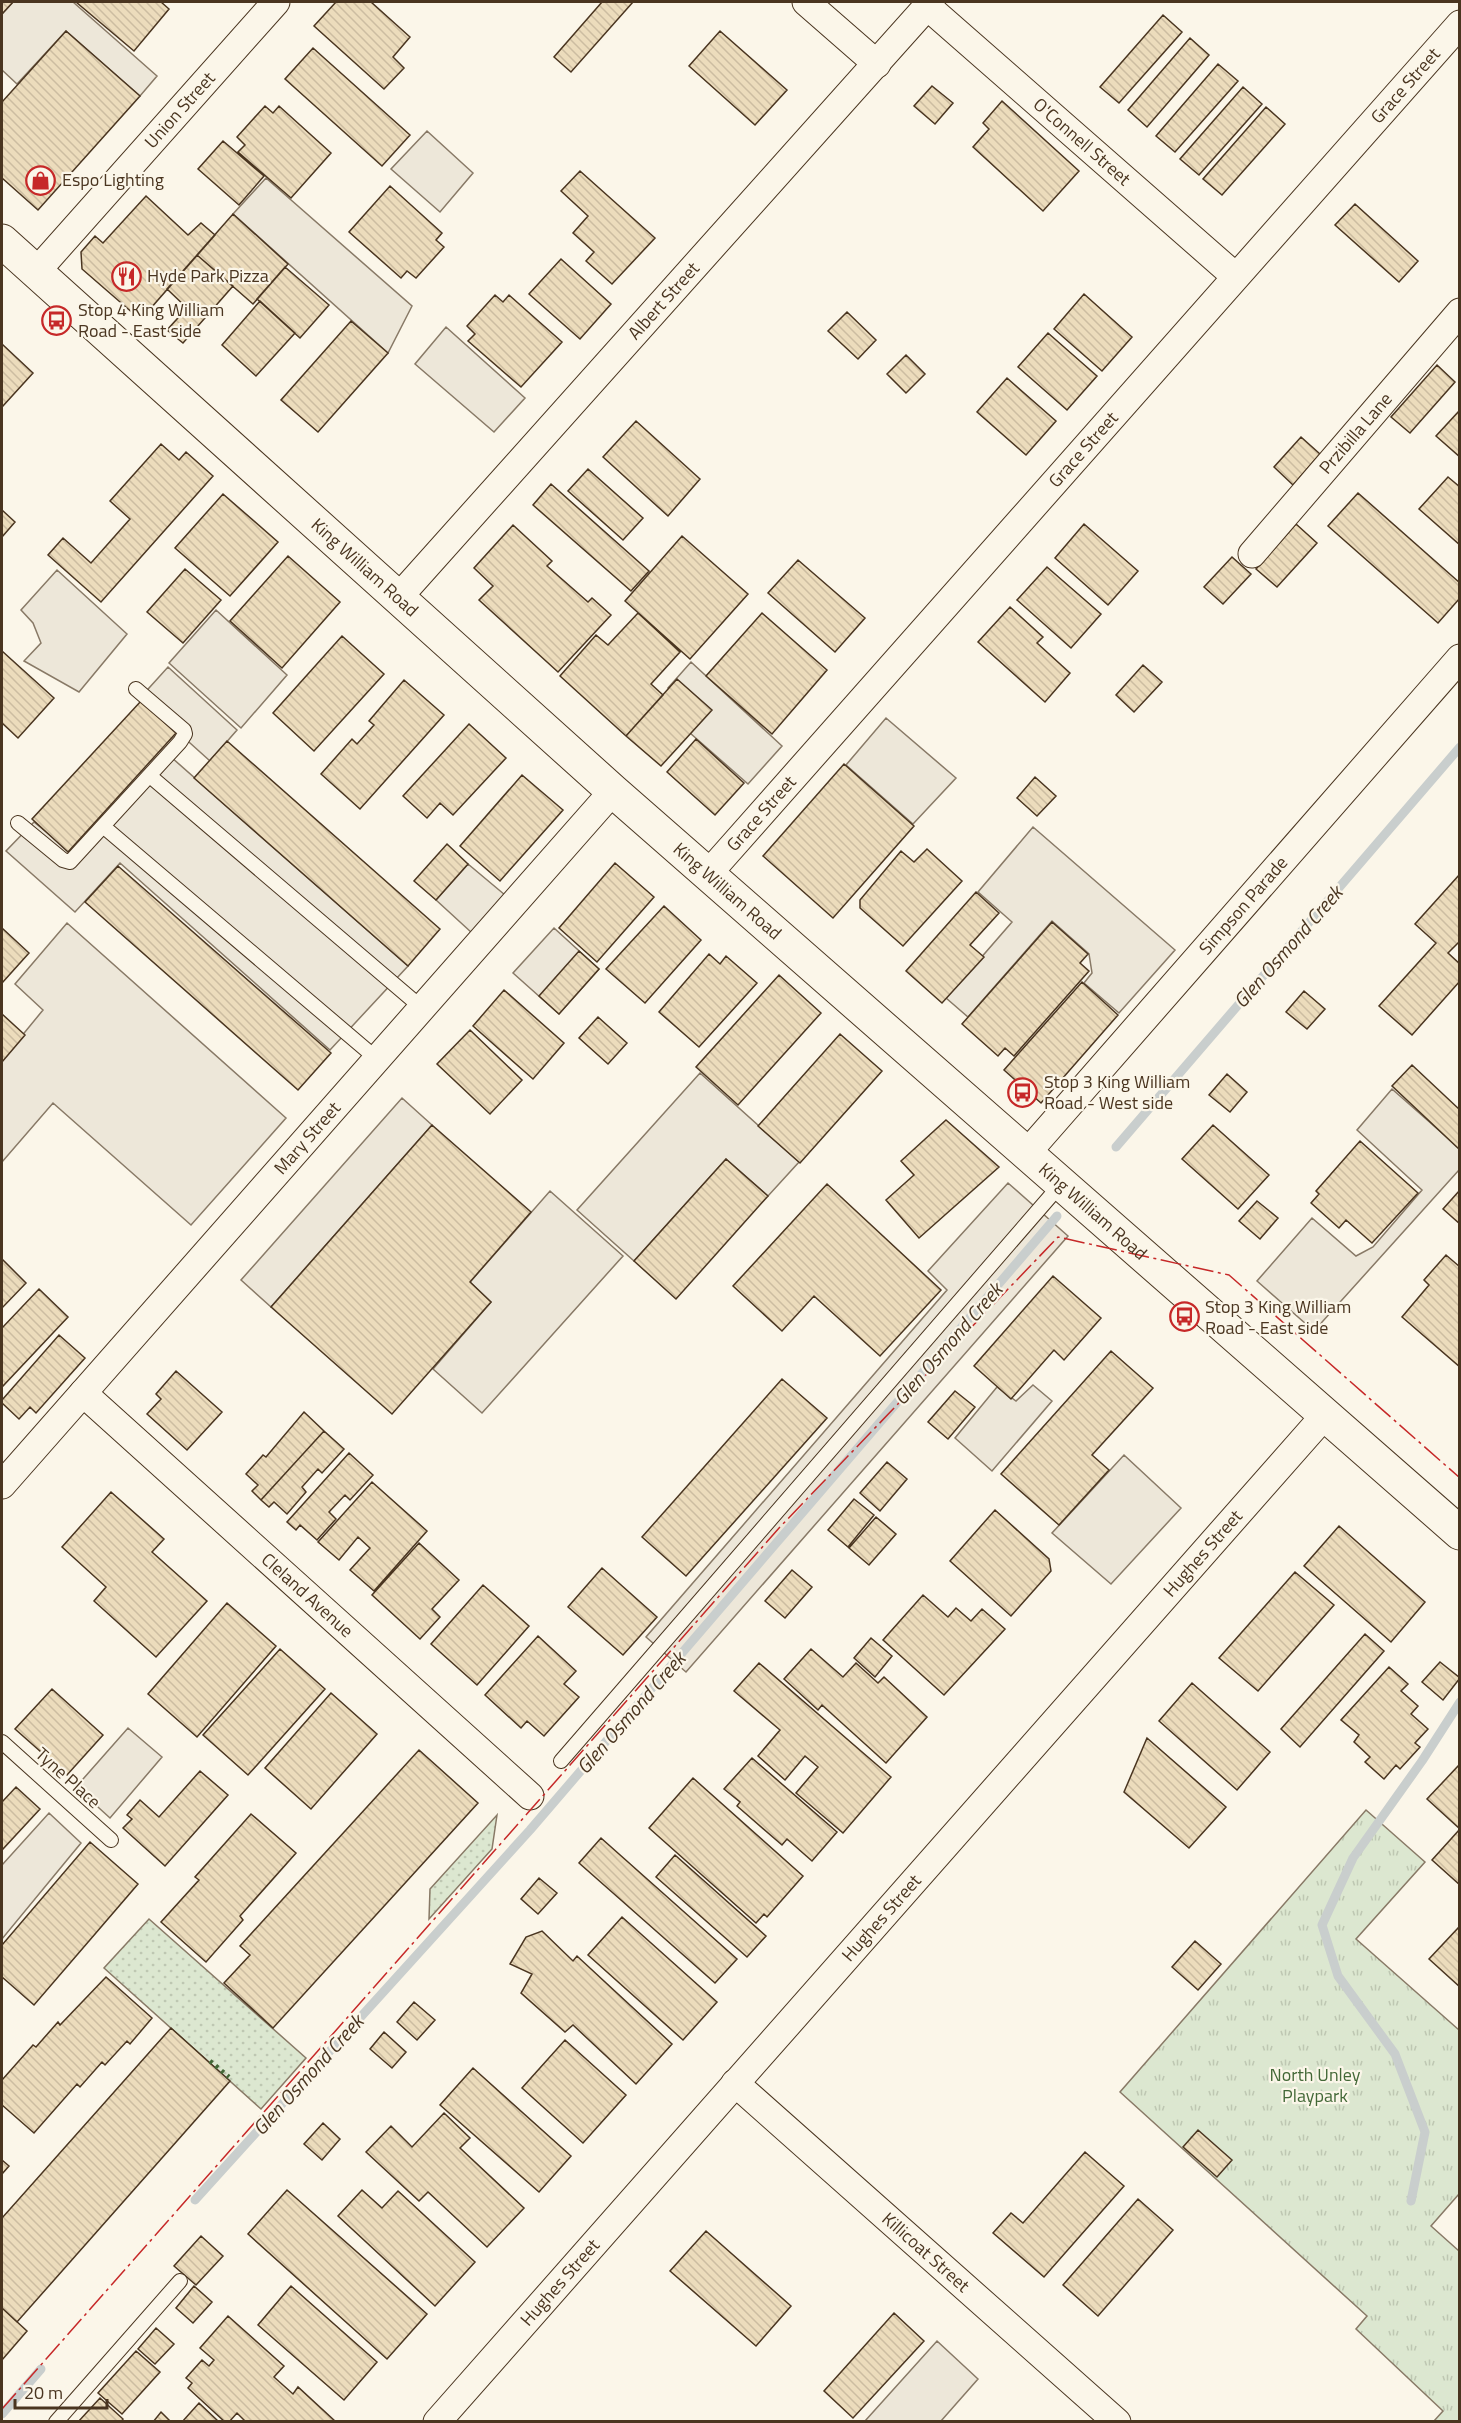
<svg xmlns="http://www.w3.org/2000/svg" width="1461" height="2423" font-family="'Titillium Web',sans-serif">
	<style>
		.grass { fill: url(#grass-dots); stroke: #887966; stroke-width: 1.5 }
		.park { fill: url(#park-tufts); stroke: #887966; stroke-width: 1.5 }
		.parking { fill: #ede7d9; stroke: #887966; stroke-width: 1.5 }
		.lines { fill: none; stroke-linecap: round; stroke-linejoin: round }
		.stream { stroke: #c9cecd; stroke-width: 9 }
		.building { fill: url(#building-back-hatch); stroke: #4a3520; stroke-width: 1.5 }
		.service-casing { stroke: #4a3520; stroke-width: 16 }
		.minor-casing { stroke: #4a3520; stroke-width: 29 }
		.secondary-casing { stroke: #4a3520; stroke-width: 35 }
		.service { stroke: #fbf6e9; stroke-width: 14 }
		.minor { stroke: #fbf6e9; stroke-width: 27 }
		.secondary { stroke: #fbf6e9; stroke-width: 33 }
		.hedge { stroke: #436837; stroke-width: 4.5; stroke-dasharray: 3 4.5; stroke-linecap: butt }
		.power { stroke: #c62828; stroke-width: 1.5; stroke-dasharray: 21 4.5 3 4.5; stroke-linecap: butt }
		.labels { text-anchor: middle; stroke-width: 4.5; stroke-linejoin: round; paint-order: stroke }
		.street-label { font-size: 18px; fill: #4a3520; stroke: #fbf6e9 }
		.poi-label { font-size: 18px; fill: #4a3520; stroke: #fbf6e9; text-anchor: start }
		.park-label { font-size: 18px; fill: #436837; stroke: #fbf6e9 }
		.water-label { font-size: 20px; font-style: italic; fill: #4a3520; stroke: #fbf6e9 }
	</style>
	<defs>
		<pattern id="grass-dots" width="8" height="8" patternUnits="userSpaceOnUse" patternTransform="scale(1.5)"><rect width="8" height="8" fill="#dce7d0"/><path d="M2 2h.1M6 6h.1" fill="none" stroke="#bec7b2" stroke-width="1.8" stroke-linecap="round"/></pattern>
		<pattern id="park-tufts" width="24" height="20" patternUnits="userSpaceOnUse" patternTransform="scale(1.5)"><rect width="24" height="20" fill="#dce7d0"/><path d="M3 7l-1-3M5 7V3M7 7l1-3M15 17l-1-3M17 17v-4M19 17l1-3" fill="none" stroke="#bec7b2"/></pattern>
		<pattern id="building-back-hatch" width="6" height="6" patternUnits="userSpaceOnUse" patternTransform="scale(1.5)"><rect width="6" height="6" fill="#ecdcbc"/><path d="M-1 5l2 2M0 0l6 6M5-1l2 2" fill="none" stroke="#ccbda1"/></pattern>
	</defs>
	<rect width="100%" height="100%" fill="#fbf6e9"/>
	<!-- grass -->
	<path class="grass" d="M497,1815L492,1849L429,1919L430,1889Z
		M149,1919L306,2058L261,2109L104,1968Z"/>
	<!-- park -->
	<path class="park" d="M1366,1810L1425,1862L1356,1939L1459,2030V2194L1431,2226L1459,2251V2421H1434L1443,2411L1356,2329L1367,2316L1120,2092Z"/>
	<!-- parking -->
	<path class="parking" d="M13,2H73L157,76L140,96L66,31L17,84L2,70V14Z
		M427,131L473,173L440,212L391,169Z
		M266,178L412,306L388,353L233,214Z
		M446,327L525,398L494,432L415,364Z
		M57,570L127,634L79,692L24,661L41,643L33,623L21,610Z
		M216,610L287,675L241,728L169,663Z
		M691,662L782,746L748,784L690,733L703,719L668,688Z
		M168,667L237,730L210,761L140,698Z
		M886,718L956,778L913,824L846,765Z
		M171,757L408,966L330,1050L120,863L75,912L6,851L34,822L78,858Z
		M1033,827L1175,950L1119,1013L1084,983L1092,973L1089,954L1052,921L968,1017L946,998L1012,922L978,892Z
		M468,864L505,895L472,933L436,900Z
		M67,923L286,1118L191,1225L53,1103L2,1162V1060L43,1010L15,984Z
		M554,928L599,969L559,1014L513,973Z
		M700,1073L799,1162L768,1196L726,1159L634,1261L577,1210Z
		M1392,1089L1459,1148V1170L1314,1331L1257,1281L1312,1218L1356,1256L1373,1247L1422,1190L1357,1130Z
		M402,1098L432,1125L271,1307L241,1280Z
		M1008,1183L1068,1236L686,1672L646,1637L947,1290L928,1271Z
		M550,1191L623,1256L482,1413L433,1369L491,1302L470,1282Z
		M1033,1385L1052,1401L992,1471L955,1438L997,1387L1016,1401Z
		M1124,1455L1181,1508L1111,1584L1052,1533Z
		M128,1728L162,1757L110,1818L76,1787Z
		M49,1813L81,1843L2,1939V1865Z
		M937,2341L978,2379L941,2421H865Z"/>
	<g class="lines">
		<!-- stream -->
		<path class="stream" d="M1116,1147L1460,747
			M195,2200L530,1830L1057,1216
			M1411,2201L1425,2132L1395,2054L1338,1976L1322,1925L1353,1858L1422,1761L1460,1702
			M2,2414L41,2369"/>
	</g>
	<!-- building -->
	<path class="building" d="M2,2H13L2,14Z
		M76,2H161L169,9L134,51Z
		M336,2H371L410,37L393,57L404,68L384,89L314,26Z
		M602,2H633L571,72L554,57Z
		M1163,15L1182,32L1119,103L1100,87Z
		M66,31L140,96L38,210L2,178V102Z
		M720,31L787,90L755,125L689,66Z
		M1190,38L1209,55L1147,127L1128,110Z
		M313,48L410,135L382,166L285,79Z
		M1218,64L1238,81L1175,152L1156,136Z
		M932,86L953,103L935,124L914,106Z
		M1243,87L1262,104L1199,175L1180,159Z
		M1002,101L1079,171L1043,211L973,147L989,129L983,123Z
		M265,106L273,113L279,106L331,153L291,198L238,152L245,145L237,137Z
		M1266,107L1285,124L1222,195L1203,179Z
		M223,141L264,176L239,205L198,169Z
		M580,171L655,238L612,284L586,261L594,252L573,233L588,216L561,191Z
		M390,186L442,233L436,240L444,247L416,278L407,271L401,278L349,232Z
		M146,196L188,235L201,223L215,235L150,309L135,315L82,269L81,252L95,236L103,243Z
		M1355,204L1418,261L1399,282L1335,225Z
		M233,214L288,264L253,304L197,255Z
		M197,255L233,286L183,343L167,330L187,308L167,289Z
		M561,259L611,304L580,339L529,294Z
		M285,267L329,305L300,338L257,299Z
		M1084,294L1132,337L1102,371L1054,329Z
		M495,295L503,302L509,295L562,342L521,387L468,341L475,334L467,326Z
		M260,301L295,333L256,376L222,345Z
		M847,312L876,340L858,359L828,331Z
		M351,321L388,353L318,432L281,400Z
		M1048,333L1097,376L1067,410L1018,367Z
		M2,344L33,373L2,407Z
		M906,355L925,374L906,393L887,374Z
		M1437,365L1455,382L1410,433L1391,417Z
		M1007,378L1056,421L1026,455L977,412Z
		M1460,410V457L1436,436Z
		M636,421L700,479L668,516L603,457Z
		M1301,437L1320,454L1293,485L1274,467Z
		M161,444L179,460L186,452L213,476L101,602L48,555L63,538L91,563L130,519L110,501Z
		M588,469L643,518L623,540L568,491Z
		M1448,477L1460,487V545L1419,509Z
		M551,484L649,571L631,591L533,505Z
		M1358,493L1460,583V598L1438,623L1328,526Z
		M223,494L278,542L230,596L175,548Z
		M2,510L15,522L2,537Z
		M1084,524L1138,571L1108,605L1055,558Z
		M1296,524L1317,543L1277,587L1256,569Z
		M513,525L552,561L547,566L588,602L592,598L611,615L558,672L479,600L493,586L474,568Z
		M682,536L748,594L690,659L625,601Z
		M288,556L340,602L282,668L230,621Z
		M1232,557L1251,574L1223,604L1204,587Z
		M798,560L865,618L835,652L768,593Z
		M1047,567L1101,614L1071,648L1017,600Z
		M185,569L221,600L183,643L147,612Z
		M1010,607L1043,637L1037,643L1070,673L1045,702L978,642Z
		M638,613L680,652L651,684L663,695L626,736L560,676L596,635L608,645Z
		M762,613L827,670L772,734L706,676Z
		M342,636L384,674L314,751L273,713Z
		M2,651L54,698L18,738L2,723Z
		M1143,665L1162,682L1134,712L1116,695Z
		M677,679L712,710L661,766L626,736Z
		M404,680L444,715L360,809L321,774L352,739L357,744L374,725L369,721Z
		M141,701L176,733L68,852L32,819Z
		M469,724L506,758L453,815L440,803L427,818L403,796Z
		M696,739L744,783L715,815L667,772Z
		M227,741L440,929L408,966L194,778Z
		M844,764L914,826L833,918L763,856Z
		M522,775L563,810L500,881L460,846Z
		M1035,777L1056,796L1037,816L1017,798Z
		M447,844L468,864L436,900L414,881Z
		M927,849L962,881L903,946L860,908V900L901,851L914,862Z
		M615,863L654,897L597,962L559,928Z
		M118,866L331,1053L298,1090L85,902Z
		M1460,874V941L1448,953L1460,964V981L1412,1035L1379,1006L1436,943L1415,924Z
		M976,892L999,913L970,945L984,957L942,1003L906,971Z
		M664,906L701,940L645,1003L606,969Z
		M1052,922L1088,954L1080,963L1089,971L1014,1056L1005,1048L998,1056L962,1024Z
		M2,928L29,953L2,983Z
		M579,951L599,969L559,1014L539,996Z
		M709,954L720,964L726,956L757,983L699,1047L659,1012Z
		M779,975L821,1013L738,1105L696,1067Z
		M1082,982L1118,1015L1041,1103L1004,1070Z
		M504,990L564,1043L533,1079L473,1026Z
		M1304,991L1325,1009L1307,1029L1286,1012Z
		M2,1014L25,1035L2,1062Z
		M598,1017L627,1043L608,1064L579,1038Z
		M470,1030L522,1080L490,1114L437,1064Z
		M840,1034L882,1071L800,1163L758,1126Z
		M1412,1065L1460,1110V1150L1392,1086Z
		M1227,1074L1247,1092L1230,1112L1209,1095Z
		M946,1120L999,1167L919,1238L886,1200L914,1175L901,1161Z
		M432,1125L531,1212L470,1282L491,1302L392,1414L271,1307Z
		M1213,1125L1269,1175L1238,1209L1182,1159Z
		M1360,1141L1418,1193L1372,1243L1346,1220L1339,1228L1311,1203L1319,1194L1316,1191Z
		M726,1159L768,1196L676,1299L634,1261Z
		M827,1184L941,1290L880,1356L814,1296L782,1331L733,1286Z
		M1460,1190V1224L1443,1209Z
		M1257,1201L1278,1218L1260,1239L1239,1221Z
		M1446,1255L1460,1267V1367L1402,1317L1429,1285L1424,1280Z
		M2,1259L26,1283L2,1308Z
		M1053,1276L1101,1318L1064,1360L1054,1350L1011,1399L974,1366Z
		M39,1289L68,1317L2,1387V1328Z
		M59,1335L85,1358L36,1413L30,1407L19,1419L2,1403V1400Z
		M1111,1351L1153,1388L1092,1455L1109,1470L1059,1525L1001,1474Z
		M176,1371L222,1412L187,1450L147,1414L161,1399L156,1394Z
		M782,1379L827,1418L686,1576L642,1537Z
		M955,1391L975,1407L948,1439L928,1422Z
		M304,1412L324,1431L261,1500L252,1491L258,1485L246,1474L263,1455L266,1457Z
		M324,1431L344,1449L322,1473L318,1469L302,1487L306,1492L287,1514L274,1502L269,1507L261,1500Z
		M349,1453L373,1475L350,1500L345,1495L329,1512L336,1519L317,1540L300,1525L296,1530L287,1522Z
		M887,1462L907,1479L880,1511L860,1493Z
		M372,1482L427,1531L374,1591L350,1570L370,1548L358,1537L339,1560L318,1542Z
		M111,1492L164,1539L152,1552L207,1601L156,1657L94,1601L106,1587L62,1547Z
		M854,1499L874,1515L848,1547L828,1530Z
		M995,1510L1049,1559L1051,1571L1011,1616L950,1561Z
		M876,1517L896,1534L869,1565L849,1548Z
		M1339,1526L1425,1602L1391,1642L1304,1566Z
		M419,1543L459,1580L432,1609L440,1617L420,1639L372,1595Z
		M602,1568L657,1617L623,1655L568,1607Z
		M792,1570L812,1587L785,1618L765,1601Z
		M1295,1572L1334,1605L1258,1691L1219,1658Z
		M483,1585L529,1626L477,1685L431,1644Z
		M923,1595L948,1617L956,1608L971,1621L982,1609L1005,1629L944,1695L883,1640Z
		M227,1603L276,1646L197,1737L148,1694Z
		M1365,1634L1384,1651L1300,1747L1281,1729Z
		M538,1636L576,1671L564,1684L579,1697L544,1736L527,1721L521,1728L485,1695Z
		M871,1638L892,1656L875,1677L854,1658Z
		M280,1649L325,1689L248,1775L203,1735Z
		M811,1649L843,1677L856,1663L878,1683L884,1677L927,1717L886,1763L822,1705L818,1710L784,1679Z
		M1440,1662L1460,1678L1443,1700L1422,1682Z
		M759,1663L891,1777L843,1833L796,1793L818,1767L805,1756L785,1780L758,1756L780,1730L734,1691Z
		M1389,1667L1408,1684L1401,1691L1418,1706L1411,1714L1428,1729L1415,1743L1420,1747L1400,1769L1396,1765L1384,1779L1365,1762L1370,1757L1354,1742L1359,1735L1341,1720Z
		M1192,1683L1270,1752L1237,1790L1159,1721Z
		M52,1689L103,1735L67,1775L15,1729Z
		M331,1693L377,1734L311,1809L265,1768Z
		M1147,1738L1226,1807L1189,1848L1124,1792Z
		M419,1750L478,1803L273,2028L224,1983L250,1955L240,1946Z
		M752,1758L837,1832L812,1861L787,1839L782,1845L737,1806L740,1802L724,1789Z
		M1460,1764V1829L1427,1799Z
		M200,1771L228,1795L165,1866L123,1828L132,1819L127,1815L140,1800L159,1817Z
		M693,1778L803,1876L767,1917L764,1914L756,1923L649,1828Z
		M16,1787L40,1809L2,1850V1802Z
		M251,1814L296,1853L240,1916L243,1920L206,1962L161,1922L199,1880L195,1877Z
		M1460,1829V1885L1432,1860Z
		M601,1838L737,1959L715,1983L579,1863Z
		M90,1842L138,1884L34,2005L2,1977V1945Z
		M675,1855L766,1936L747,1957L656,1877Z
		M539,1878L557,1893L538,1914L521,1899Z
		M622,1917L717,2002L683,2040L588,1955Z
		M1460,1926V1987L1429,1959Z
		M542,1931L573,1961L577,1956L672,2044L636,2084L573,2025L565,2032L521,1993L532,1974L510,1964L526,1937Z
		M1195,1941L1221,1964L1198,1990L1172,1967Z
		M106,1977L152,2018L130,2044L127,2041L105,2065L102,2062L80,2087L77,2084L34,2133L2,2105V2080L33,2045L36,2047L58,2022L60,2025Z
		M414,2002L435,2020L417,2040L397,2022Z
		M171,2028L230,2081L17,2322L2,2308V2218Z
		M384,2032L406,2052L392,2068L370,2049Z
		M565,2040L626,2095L583,2143L522,2088Z
		M473,2068L571,2156L539,2192L440,2105Z
		M444,2113L470,2138L460,2148L524,2208L487,2247L428,2192L419,2201L366,2152L391,2126L412,2147Z
		M323,2123L340,2139L322,2160L304,2144Z
		M1198,2130L1232,2160L1217,2177L1183,2147Z
		M1085,2152L1124,2186L1044,2277L993,2233L1011,2213L1023,2223Z
		M2,2160L9,2166L2,2174Z
		M287,2190L427,2314L387,2359L248,2234Z
		M362,2190L382,2208L398,2191L475,2262L435,2306L338,2216Z
		M1138,2199L1173,2230L1098,2316L1063,2285Z
		M706,2231L791,2306L756,2346L670,2271Z
		M201,2236L223,2256L196,2285L174,2266Z
		M194,2286L212,2302L193,2323L176,2308Z
		M291,2286L377,2362L344,2400L258,2325Z
		M2,2308L27,2331L2,2360Z
		M894,2313L924,2341L853,2418L824,2391Z
		M228,2316L284,2366L274,2377L293,2394L298,2387L336,2422H246L237,2413L229,2422H225L188,2388L192,2383L186,2378L202,2360L209,2366L214,2360L200,2348Z
		M156,2328L174,2344L155,2364L138,2349Z
		M136,2351L160,2372L122,2414L98,2393Z
		M100,2398L123,2419L121,2422H78Z
		M199,2403L219,2422H182Z
		M161,2412L171,2422H153Z"/>
	<g class="lines">
		<defs>
			<path id="service" d="M150,776L422,1008
				M18,823L63,860L70,862L180,742L185,734L184,730L136,689
				M104,827L377,1059
				M2,1742L111,1840
				M561,1761L1061,1184
				M56,2422L180,2281"/>
			<g id="minor">
				<path d="M806,2L877,64"/>
				<path id="s1" d="M927,6L1235,276"/>
				<path id="s2" d="M35,273L276,2"/>
				<path id="s3" d="M1252,554L1460,312"/>
				<path id="s4" d="M397,599L931,2"/>
				<path id="s5" d="M707,875L1460,24"/>
				<path id="s6" d="M1026,1154L1460,658"/>
				<path id="s7" d="M83,1393L530,1796"/>
				<path id="s8" d="M2,1485L613,791"/>
				<path id="s9" d="M735,2083L1117,2422"/>
				<path id="s10" d="M437,2422L1325,1415"/>
			</g>
			<g id="secondary">
				<path id="s11" d="M2,241L613,791L1460,1533"/>
			</g>
		</defs>
		<!-- service casing -->
		<use href="#service" class="service-casing"/>
		<!-- minor casing -->
		<use href="#minor" class="minor-casing"/>
		<!-- secondary casing -->
		<use href="#secondary" class="secondary-casing"/>
		<!-- service -->
		<use href="#service" class="service"/>
		<!-- minor -->
		<use href="#minor" class="minor"/>
		<!-- secondary -->
		<use href="#secondary" class="secondary"/>
		<!-- hedge -->
		<path class="hedge" d="M210,2061L229,2077"/>
		<!-- power -->
		<path class="power" d="M2,2409L780,1527L1058,1237L1229,1275L1460,1478"/>
	</g>
	<!-- icons -->
	<defs>
		<symbol id="shop-ring" viewBox="-11 -11 22 22"><circle r="9.5" fill="#fbf6e9" stroke="#c62828" stroke-width="1.5"/><path d="M-5-2.5h2.3a2.7 3.5 0 0 1 5.4 0H5L5.5 6h-11ZM-1.5-2.5h3a1.5 2.3 0 0 0-3 0Z" fill="#c62828"/></symbol>
		<symbol id="restaurant-ring" viewBox="-11 -11 22 22"><circle r="9.5" fill="#fbf6e9" stroke="#c62828" stroke-width="1.5"/><path d="M-5-6h1v4h1v-4h1v4h1v-4h1v5L-1.5 .5V6h-2V.5L-5-1ZM5-6V6H3V1.5H1.5Q1.5-4 5-6Z" fill="#c62828"/></symbol>
		<symbol id="bus-ring" viewBox="-11 -11 22 22"><circle r="9.5" fill="#fbf6e9" stroke="#c62828" stroke-width="1.5"/><path d="M-5-6H5V4H4V6H2V4H-2V6H-4V4H-5ZM-3.5-4V0h7V-4ZM-3.5 1.2v1.5H-2V1.2ZM2 1.2v1.5H3.5V1.2Z" fill="#c62828"/></symbol>
	</defs>
	<g fill-rule="evenodd">
		<use href="#shop-ring" x="24" y="164" width="33" height="33"/>
		<use href="#restaurant-ring" x="110" y="260" width="33" height="33"/>
		<use href="#bus-ring" x="40" y="304" width="33" height="33"/>
		<use href="#bus-ring" x="1006" y="1076" width="33" height="33"/>
		<use href="#bus-ring" x="1168" y="1300" width="33" height="33"/>
	</g>
	<g class="labels">
		<!-- street labels -->
		<g class="street-label">
			<text dy="6" stroke="none"><textPath href="#s5" startOffset="1054">Grace Street</textPath></text>
			<text dy="6" stroke="none"><textPath href="#s2" startOffset="218">Union Street</textPath></text>
			<text dy="6" stroke="none"><textPath href="#s1" startOffset="206">O'Connell Street</textPath></text>
			<text dy="6" stroke="none"><textPath href="#s4" startOffset="400">Albert Street</textPath></text>
			<text dy="6" stroke="none"><textPath href="#s3" startOffset="159">Przibilla Lane</textPath></text>
			<text dy="6" stroke="none"><textPath href="#s5" startOffset="568">Grace Street</textPath></text>
			<text dy="6" stroke="none"><textPath href="#s11" startOffset="488">King William Road</textPath></text>
			<text dy="6" stroke="none"><textPath href="#s5" startOffset="82">Grace Street</textPath></text>
			<text dy="6" stroke="none"><textPath href="#s11" startOffset="974">King William Road</textPath></text>
			<text dy="6" stroke="none"><textPath href="#s6" startOffset="330">Simpson Parade</textPath></text>
			<text dy="6" stroke="none"><textPath href="#s8" startOffset="462">Mary Street</textPath></text>
			<text dy="6" stroke="none"><textPath href="#s11" startOffset="1460">King William Road</textPath></text>
			<text dy="6" stroke="none"><textPath href="#s10" startOffset="1158">Hughes Street</textPath></text>
			<text dy="6" stroke="none"><textPath href="#s7" startOffset="302">Cleland Avenue</textPath></text>
			<text transform="translate(68 1778) rotate(42)" y="6">Tyne Place</text>
			<text dy="6" stroke="none"><textPath href="#s10" startOffset="672">Hughes Street</textPath></text>
			<text dy="6" stroke="none"><textPath href="#s9" startOffset="255">Killicoat Street</textPath></text>
			<text dy="6" stroke="none"><textPath href="#s10" startOffset="186">Hughes Street</textPath></text>
		</g>
		<!-- poi labels -->
		<g class="poi-label">
			<text x="62" y="186">Espo Lighting</text>
			<text x="147" y="282">Hyde Park Pizza</text>
			<text x="78" y="316">Stop 4 King William<tspan x="78" dy="21">Road - East side</tspan></text>
			<text x="1044" y="1088">Stop 3 King William<tspan x="1044" dy="21">Road - West side</tspan></text>
			<text x="1205" y="1313">Stop 3 King William<tspan x="1205" dy="21">Road - East side</tspan></text>
		</g>
		<!-- park labels -->
		<g class="park-label">
			<text x="1315" y="2081">North Unley<tspan x="1315" dy="21">Playpark</tspan></text>
		</g>
		<!-- water labels -->
		<g class="water-label">
			<text transform="translate(1288 947) rotate(-49)" y="7">Glen Osmond Creek</text>
			<text transform="translate(948 1344) rotate(-49)" y="7">Glen Osmond Creek</text>
			<text transform="translate(631 1713) rotate(-49)" y="7">Glen Osmond Creek</text>
			<text transform="translate(308 2075) rotate(-48)" y="7">Glen Osmond Creek</text>
		</g>
	</g>
	<!-- border -->
	<rect width="1461" height="2423" fill="none" stroke="#4a3520" stroke-width="6"/>
	<!-- scale -->
	<path d="M15 2399v9h92v-9" fill="none" stroke="#4a3520" stroke-width="3"/>
	<text x="24" y="2399" font-size="18" fill="#4a3520" stroke="#fbf6e9" stroke-width="4.5" paint-order="stroke">20 m</text>
</svg>
